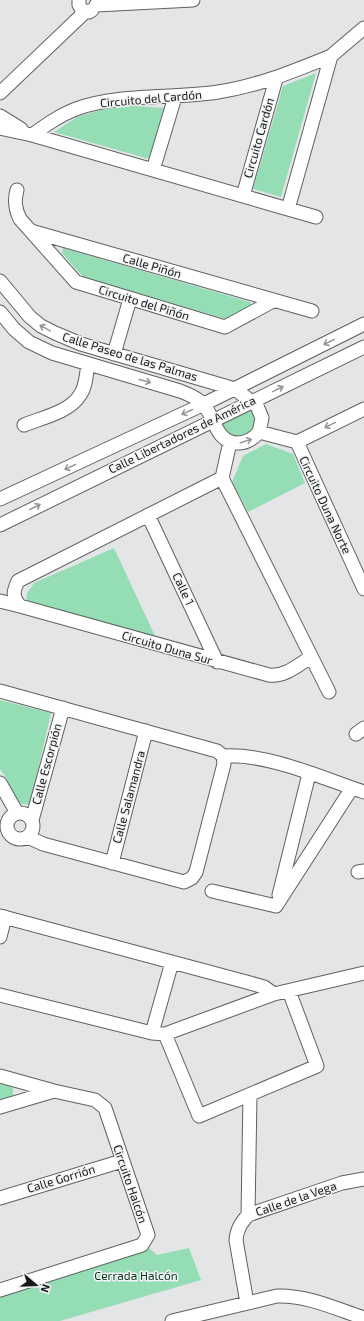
<svg xmlns="http://www.w3.org/2000/svg" width="364" height="1321" font-family="'Exo 2',sans-serif">
	<style>
		.green { fill: #95deb5 }
		.lines { fill: none; stroke-linecap: round; stroke-linejoin: round }
		.minor-casing { stroke: #5f6062; stroke-width: 15 }
		.minor { stroke: #fff; stroke-width: 13 }
		.oneway { stroke: #979798 }
		.labels { text-anchor: middle; stroke-width: 3; stroke-linejoin: round; paint-order: stroke }
		.street-label { font-size: 12px; fill: #181819; stroke: #f1f3f4 }
		.park-label { font-size: 12px; fill: #0b3723; stroke: #f1f3f4 }
	</style>
	<rect width="100%" height="100%" fill="#e4e5e7"/>
	<!-- green -->
	<path class="green" d="M316,73L281,197L253,189L283,86Z
		M132,106L164,108L149,159L54,132L77,117L104,109Z
		M63,248L250,302L252,305L226,319L83,277L62,253Z
		M253,407C265,433 239,447 220,425Z
		M266,444L293,454L305,483L248,512L232,482L243,456Z
		M114,548L155,636L149,638L26,602L27,593L34,583Z
		M0,700L51,713L30,805L15,803L7,779L0,769Z
		M0,1082L13,1086V1096L0,1100Z
		M149,1248L157,1255L189,1248L201,1280L60,1321H0V1295Z"/>
	<g class="lines">
		<defs>
			<path id="minor" d="M79,0V5L82,10L89,12L92,10
				M96,5L193,0
				M331,56L364,28
				M0,93L85,12
				M0,116L21,129
				M0,128L32,135L288,209L331,56C294,71 258,86 218,92C174,99 118,93 76,109C60,115 46,125 32,135
				M153,170L175,97
				M17,190C14,201 15,209 20,219L76,282L225,327L273,301
				M243,196L276,79
				M288,209L316,217
				M31,231L312,311
				M0,281L30,317L41,326L55,333L81,344L235,389L257,406L262,418L259,432C254,438 247,443 238,443C216,443 215,418 204,405C198,398 188,394 180,391L52,353L29,342L14,329L0,312
				M114,354L130,299
				M24,425C41,418 70,412 80,395C86,387 86,375 88,365
				M259,432L297,442L364,409
				M230,442L222,478L329,692
				M297,442L364,589
				M222,478L18,581C13,592 12,596 20,606L269,675C285,677 298,665 311,657
				M0,499L204,404L364,324
				M148,515L217,662
				M0,525L364,347
				M0,601L20,606
				M0,691L217,751L223,756L224,764L196,872L192,878L184,882L43,844L28,837
				M356,734L364,728
				M223,756C267,753 322,778 364,792
				M0,783L17,813
				M7 826a13 13 0 1 1 26 0a13 13 0 1 1-26 0Z
				M32,820L63,708
				M112,863L146,731
				M358,872L364,871
				M212,891L276,906L352,788
				M279,895L309,774
				M0,916L250,983L264,987L274,994
				M0,937L5,917
				M0,995L152,1033L165,1034L274,994L364,973
				M152,1033L172,962
				M165,1034L199,1116L317,1066L289,991
				M0,1076L54,1091L95,1100L105,1108L148,1235L142,1245L0,1290
				M0,1107L54,1091
				M0,1198L122,1161
				M248,1215L250,1095
				M247,1303L236,1240C237,1229 241,1223 248,1215L342,1183L364,1179
				M172,1321L277,1296C307,1295 336,1309 364,1318"/>
		</defs>
		<!-- minor casing -->
		<use href="#minor" class="minor-casing"/>
		<!-- minor -->
		<use href="#minor" class="minor"/>
	</g>
	<!-- one-way arrows -->
	<defs><path id="oneway-shaft" d="M-6 0H5M1.5-3L5.5 0L1.5 3" fill="none" stroke-width="1.6" stroke-linecap="round" stroke-linejoin="round"/></defs>
	<g class="oneway">
		<use href="#oneway-shaft" transform="translate(45 328) rotate(-151)"/>
		<use href="#oneway-shaft" transform="translate(329 342) rotate(154)"/>
		<use href="#oneway-shaft" transform="translate(145 381) rotate(15)"/>
		<use href="#oneway-shaft" transform="translate(278 389) rotate(-26)"/>
		<use href="#oneway-shaft" transform="translate(187 412) rotate(155)"/>
		<use href="#oneway-shaft" transform="translate(330 425) rotate(154)"/>
		<use href="#oneway-shaft" transform="translate(246 441) rotate(-18)"/>
		<use href="#oneway-shaft" transform="translate(70 467) rotate(155)"/>
		<use href="#oneway-shaft" transform="translate(35 507) rotate(-26)"/>
	</g>
	<g class="labels">
		<!-- street labels -->
		<g class="street-label">
			<text transform="translate(151 99) rotate(-5)" y="4">Circuito del Cardón</text>
			<text transform="translate(259 138) rotate(-74)" y="4">Circuito Cardón</text>
			<text transform="translate(152 266) rotate(16)" y="4">Calle Piñón</text>
			<text transform="translate(144 303) rotate(17)" y="4">Circuito del Piñón</text>
			<text transform="translate(130 357) rotate(17)" y="4">Calle Paseo de las Palmas</text>
			<text transform="translate(182 435) rotate(-26)" y="4">Calle Libertadores de América</text>
			<text transform="translate(325 505) rotate(65)" y="4">Circuito Duna Norte</text>
			<text transform="translate(183 589) rotate(65)" y="4">Calle 1</text>
			<text transform="translate(167 648) rotate(16)" y="4">Circuito Duna Sur</text>
			<text transform="translate(47 764) rotate(-75)" y="4">Calle Escorpión</text>
			<text transform="translate(129 797) rotate(-75)" y="4">Calle Salamandra</text>
			<text transform="translate(61 1179) rotate(-17)" y="4">Calle Gorrión</text>
			<text transform="translate(130 1184) rotate(71)" y="4">Circuito Halcón</text>
			<text transform="translate(296 1199) rotate(-19)" y="4">Calle de la Vega</text>
		</g>
		<!-- park labels -->
		<g class="park-label">
			<text x="136" y="1280">Cerrada Halcón</text>
		</g>
	</g>
	<!-- north arrow -->
	<g transform="translate(36 1285) rotate(109)" stroke="#f1f3f4" stroke-width="3" paint-order="stroke">
	<path d="M0-3L7 15L0 10L-7 15Z" fill="#181819"/>
	<text y="-6" font-size="11" font-weight="bold" text-anchor="middle" fill="#181819">N</text>
	</g>
</svg>
